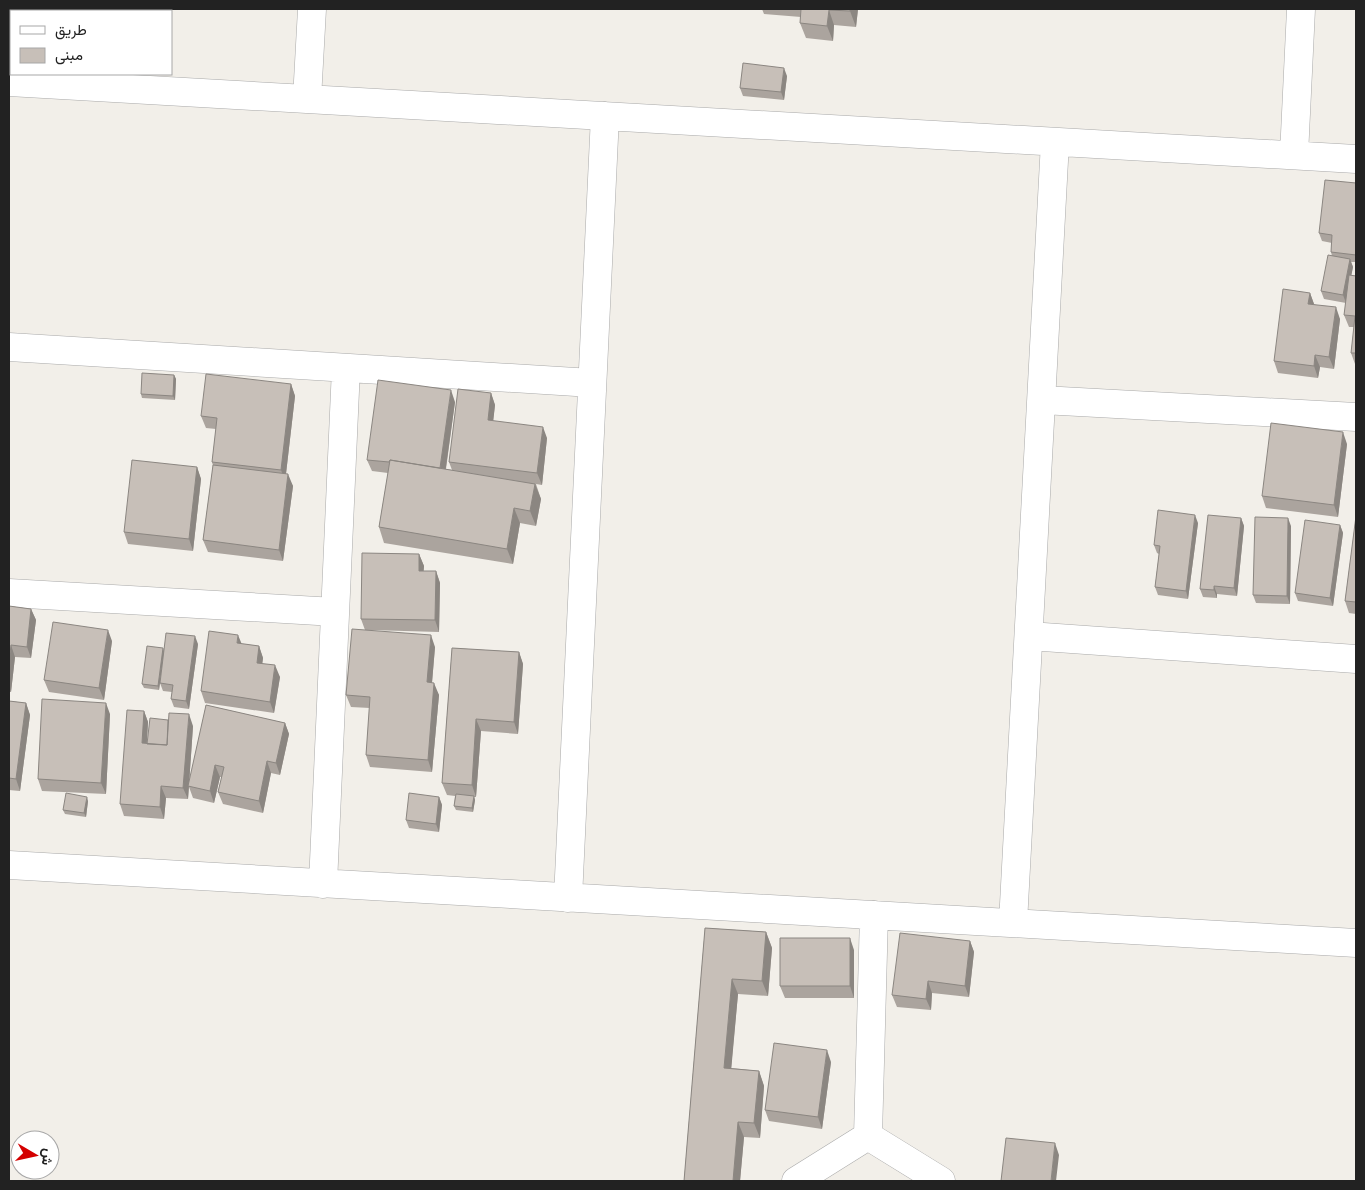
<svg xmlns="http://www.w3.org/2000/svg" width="1365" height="1190" font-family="'Golos Text',Vazirmatn,sans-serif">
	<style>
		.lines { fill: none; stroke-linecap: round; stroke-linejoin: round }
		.minor-casing { stroke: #a9a9a9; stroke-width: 29 }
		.minor { stroke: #fff; stroke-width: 28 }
		.wall { fill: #aba49e }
		.shaded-wall { fill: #8b8681 }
		.building { fill: #c7bfb8; stroke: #8b8681 }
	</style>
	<rect width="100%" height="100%" fill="#f2efe9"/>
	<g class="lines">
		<defs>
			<path id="minor" d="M70,11V9
				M9,82L1356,159
				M307,99L312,9
				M1294,155L1301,9
				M9,347L592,383
				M1042,400L1356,417
				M9,593L335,612
				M1029,636L1356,659
				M9,865L1356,943
				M323,884L346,368
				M568,898L605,116
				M1013,923L1055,142
				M868,1136L874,915
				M868,1136L941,1181
				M796,1181L868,1136"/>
		</defs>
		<!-- minor casing -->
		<use href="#minor" class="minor-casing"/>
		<!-- minor -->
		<use href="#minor" class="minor"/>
	</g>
	<!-- wall -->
	<path class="wall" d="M762,9H858L856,27L834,25L833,41L806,38L800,23L801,17L764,14Z
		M787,76L784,100L743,96L740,88Z
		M1356,183V262H1351L1353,267L1351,275L1356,276V365L1355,364L1351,353L1354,327H1349L1344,315L1346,303L1324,299L1321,291L1332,256L1331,252L1332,243L1322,241L1319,233Z
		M1310,293L1314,304L1340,319L1334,369L1320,367L1318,378L1278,373L1274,361Z
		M174,375L176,379L175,400L142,398L141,394Z
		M291,384L295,396L286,474L293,486L283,561L208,552L203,540L213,466L212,462L216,429L206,428L201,416Z
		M491,393L495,405L493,421L547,438L542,485L536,484L541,499L536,526L520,523L513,564L384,543L379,527L388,473L372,471L367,460L455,402L446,469L452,470L449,462Z
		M1347,444L1338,517L1266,508L1262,496Z
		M197,467L201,479L193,551L128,544L124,532Z
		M1356,516V614L1349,613L1345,601Z
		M1241,518L1244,526L1237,596L1217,594V598L1203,597L1200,589Z
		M1198,523L1188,599L1158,595L1155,587L1159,554L1157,553L1154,545Z
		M1340,525L1343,533L1333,606L1298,601L1295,593Z
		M1291,526L1290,604L1256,603L1253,595Z
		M419,554L424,566L423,571H436L440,583L439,632L370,630L435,647L432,683L439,695L432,772L370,767L366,755L370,708L351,707L346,695L365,630L361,619Z
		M9,606L31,609L36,620L31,658L15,657L11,692H9Z
		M112,641L104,700L49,692L44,680Z
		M198,644L189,709L174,707L171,699L172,692L163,691L160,683Z
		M241,644L259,646L263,658L262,664L280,677L274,713L205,703L201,691Z
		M163,648L164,652L159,690L144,688L142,684Z
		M452,648L519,652L523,664L518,734L481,731L476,797H474L475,800L473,812L456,810L454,806L455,796L447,795L442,783Z
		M9,701L26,703L30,715L20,791L9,790Z
		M206,705L285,723L289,734L280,775L271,773L263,813L223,804L218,792L222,777H220L214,803L193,798L189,787L188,799L166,798L164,819L124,816L120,804L144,711L148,722L147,742L193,726L189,785Z
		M110,714L106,794L42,791L38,779Z
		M439,797L442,805L439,832L409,828L406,820Z
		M88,801L86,817L65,814L63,810Z
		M705,928L766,932L772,948L768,996L738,994L731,1068L759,1071L764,1086L760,1138L744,1137L740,1181H684Z
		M970,941L974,952L969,997L932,993L931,1010L897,1007L892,995Z
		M854,950V998H785L780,986Z
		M831,1062L822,1129L769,1121L765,1110Z"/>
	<!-- shaded-wall -->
	<path class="shaded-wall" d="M850,9H858L856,27L850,11Z
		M829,10L834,25L833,41L827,26Z
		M784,68L787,76L784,100L781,92Z
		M1350,259L1353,267L1346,303L1343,295Z
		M1310,293L1314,304H1308Z
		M1336,307L1340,319L1334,369L1329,357Z
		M1315,355L1320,367L1318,378L1314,366Z
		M174,375L176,379L175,400L173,396Z
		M291,384L295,396L285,482L281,470Z
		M451,390L455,402L444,481L440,469Z
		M491,393L495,405L492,432L488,420Z
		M543,427L547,438L542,485L537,473Z
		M1343,432L1347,444L1338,517L1334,505Z
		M197,467L201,479L193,551L189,539Z
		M288,474L293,486L283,561L279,550Z
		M535,484L541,499L536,526L530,511Z
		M514,508L520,523L513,564L507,549Z
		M1195,515L1198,523L1188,599L1186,591Z
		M1241,518L1244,526L1237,596L1234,588Z
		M1288,518L1291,526L1290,604L1287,596Z
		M1340,525L1343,533L1333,606L1330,598Z
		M419,554L424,566L423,583L419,571Z
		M436,571L440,583L439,632L435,620Z
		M1214,586L1217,594V598L1214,590Z
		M31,609L36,620L31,658L27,647Z
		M108,630L112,641L104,700L99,688Z
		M238,635L243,647L237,643Z
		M431,635L435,647L431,694L427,682Z
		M195,636L198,644L189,709L186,701Z
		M11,645L15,657L11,692L9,687V662Z
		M259,646L263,658L261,674L257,663Z
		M163,648L164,652L159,690L158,686Z
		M519,652L523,664L518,734L514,722Z
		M275,665L280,677L274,713L270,702Z
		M434,683L439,695L432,772L428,760Z
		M26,703L30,715L20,791L16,779Z
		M106,703L110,714L106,794L101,783Z
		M144,711L148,722L146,755L142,743Z
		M189,714L193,726L188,799L183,788Z
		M476,719L481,731L476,797L472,785Z
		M285,723L289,734L280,775L276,763Z
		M267,761L271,773L263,813L259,801Z
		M215,765L220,777L214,803L210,791Z
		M161,786L166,798L164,819L160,807Z
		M474,796L475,800L473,812L472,808Z
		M87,797L88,801L86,817L84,813Z
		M439,797L442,805L439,832L436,824Z
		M766,932L772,948L768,996L762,981Z
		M850,938L854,950V998L850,986Z
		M970,941L974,952L969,997L965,986Z
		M732,979L738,994L730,1083L724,1068Z
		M928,981L932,993L931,1010L926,999Z
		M827,1050L831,1062L822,1129L818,1117Z
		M759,1071L764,1086L760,1138L754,1123Z
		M738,1122L744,1137L740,1181H733Z
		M1055,1143L1059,1155L1056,1181H1051Z"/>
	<!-- building -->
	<path class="building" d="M801,9H850V11L829,10L827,26L800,23Z
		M743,63L784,68L781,92L740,88Z
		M1325,180L1356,183V255L1331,252L1332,235L1319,233Z
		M1328,255L1350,259L1343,295L1321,291Z
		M1349,275L1356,276V353H1351L1355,316L1344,315Z
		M1283,289L1310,293L1308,304L1336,307L1329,357L1315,355L1314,366L1274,361Z
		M142,373L174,375L173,396L141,394Z
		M206,374L291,384L281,470L212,462L217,418L201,416Z
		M378,380L451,390L440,468L390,460L389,462L367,460Z
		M458,389L491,393L488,420L543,427L537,473L449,462Z
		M1271,423L1343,432L1334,505L1262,496Z
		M132,460L197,467L189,539L124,532Z
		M390,460L535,484L530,511L514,508L507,549L379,527Z
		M213,465L288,474L279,550L203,540Z
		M1158,510L1195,515L1186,591L1155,587L1160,546L1154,545Z
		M1208,515L1241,518L1234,588L1214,586V590L1200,589Z
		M1356,516V602L1345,601Z
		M1255,517L1288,518L1287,596L1253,595Z
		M1305,520L1340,525L1330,598L1295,593Z
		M362,553L419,554V571H436L435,620L361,619Z
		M9,606L31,609L27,647L11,645L9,662Z
		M53,622L108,630L99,688L44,680Z
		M352,629L431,635L427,682L434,683L428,760L366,755L370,697L346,695Z
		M209,631L238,635L237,643L259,646L257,663L275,665L270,702L201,691Z
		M166,633L195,636L186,701L171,699L173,685L160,683Z
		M147,646L163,648L158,686L142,684Z
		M452,648L519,652L514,722L476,719L472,785L442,783Z
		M42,699L106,703L101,783L38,779Z
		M9,701L26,703L16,779L9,778Z
		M206,705L285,723L276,763L267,761L259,801L218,792L224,767L215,765L210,791L188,786Z
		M127,710L144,711L142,743L167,745L169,713L189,714L183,788L161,786L160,807L120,804Z
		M150,718L168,720L167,745L147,744Z
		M66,793L87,797L84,813L63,810Z
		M409,793L439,797L436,824L406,820Z
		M456,794L474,796L472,808L454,806Z
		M705,928L766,932L762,981L732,979L724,1068L759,1071L754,1123L738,1122L733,1181H684Z
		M900,933L970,941L965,986L928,981L926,999L892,995Z
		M780,938H850V986H780Z
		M774,1043L827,1050L818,1117L765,1110Z
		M1006,1138L1055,1143L1051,1181H1001Z"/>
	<!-- border -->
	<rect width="1365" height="1190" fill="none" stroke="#222222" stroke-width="20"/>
	<!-- legend -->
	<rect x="10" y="10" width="162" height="65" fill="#ffffff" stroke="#a7a7a7"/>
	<rect x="20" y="26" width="25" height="8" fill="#ffffff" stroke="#a7a7a7"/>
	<text x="55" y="35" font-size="15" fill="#222222">طريق</text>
	<rect x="20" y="48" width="25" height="15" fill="#c7bfb8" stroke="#a7a7a7"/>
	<text x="55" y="60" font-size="15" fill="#222222">مبنى</text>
	<!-- north arrow -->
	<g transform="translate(35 1155) rotate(99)"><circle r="24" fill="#ffffff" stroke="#a7a7a7"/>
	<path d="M0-4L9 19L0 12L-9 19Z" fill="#d40000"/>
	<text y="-8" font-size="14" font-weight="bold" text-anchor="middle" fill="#222222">ش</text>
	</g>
</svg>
